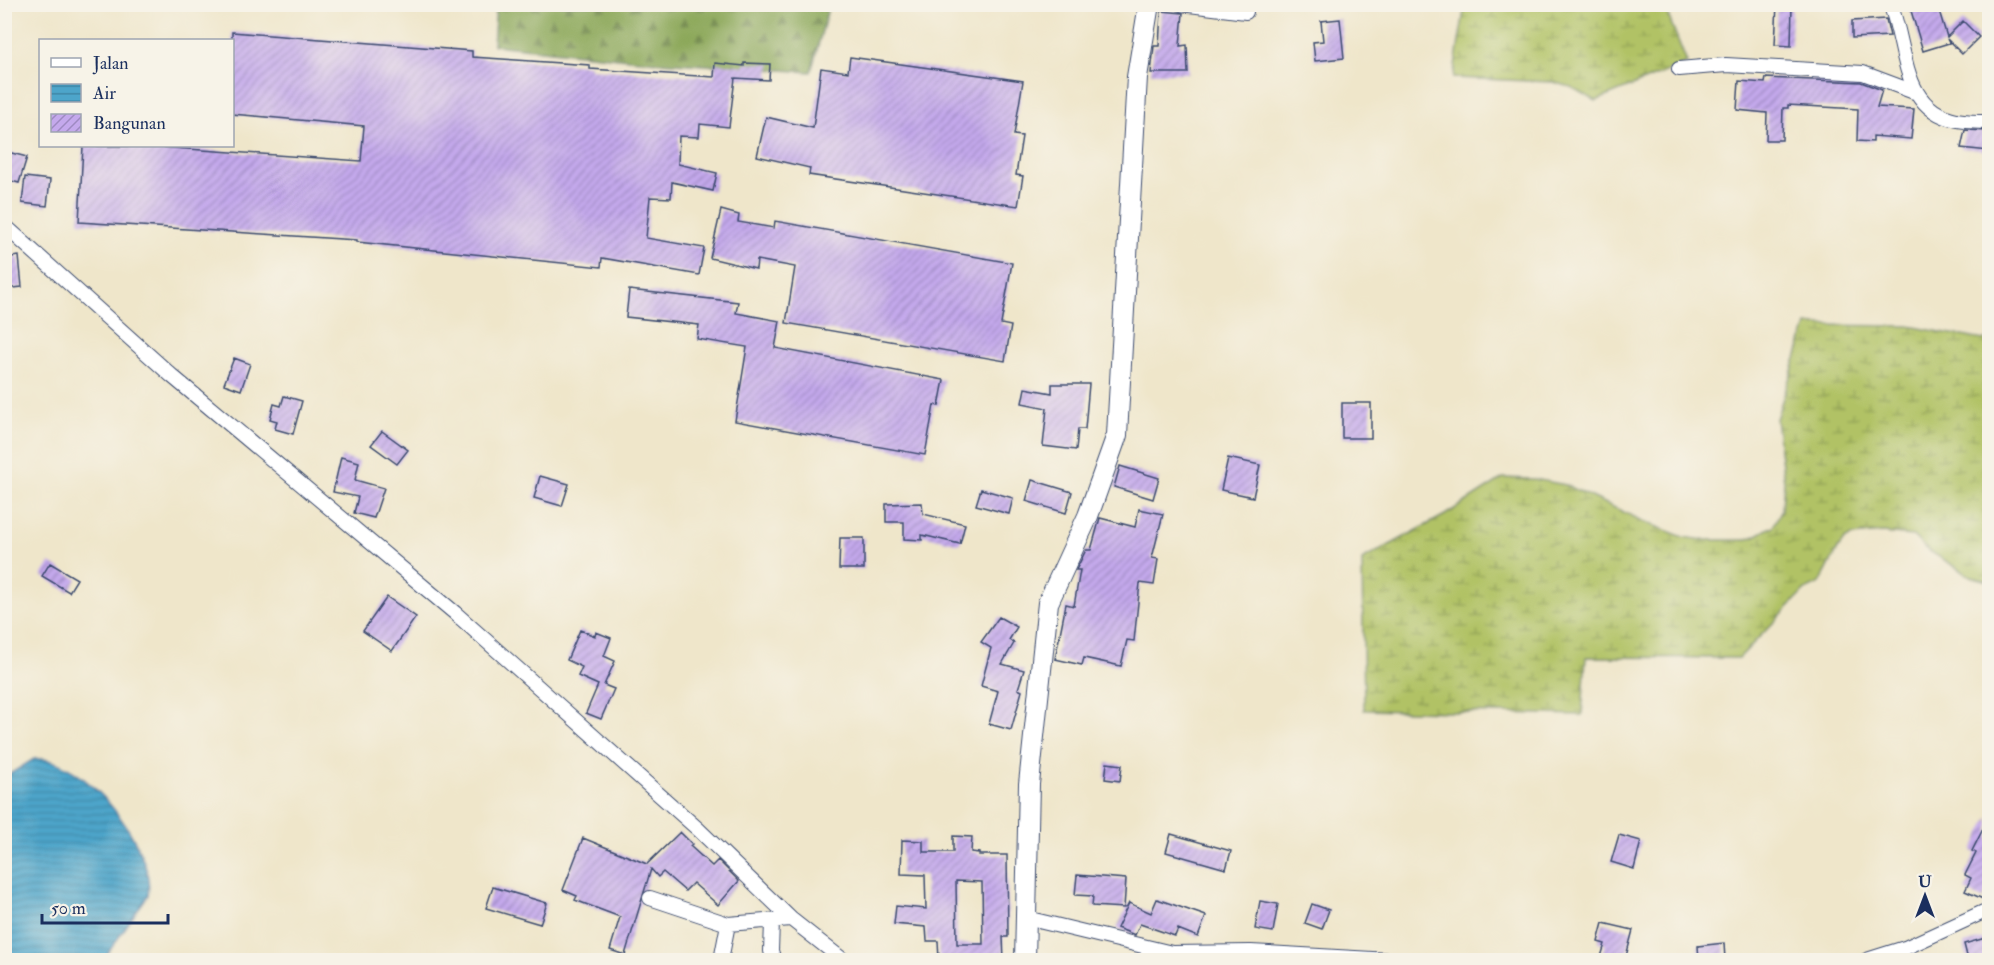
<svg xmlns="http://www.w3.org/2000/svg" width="1994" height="965" viewBox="0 0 1994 965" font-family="'IM FELL Double Pica',serif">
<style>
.forest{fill:url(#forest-firs);stroke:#546c5c;stroke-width:1.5}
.wetland{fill:url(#wetland-marsh);stroke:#667862;stroke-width:1.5}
.water{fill:url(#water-rules);stroke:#346a94;stroke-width:1.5}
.building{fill:url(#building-hatch);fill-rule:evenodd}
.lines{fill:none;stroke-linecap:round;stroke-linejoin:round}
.street-casing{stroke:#3b4a6e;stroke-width:16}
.secondary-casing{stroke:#3b4a6e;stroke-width:22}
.street{stroke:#fff;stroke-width:14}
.secondary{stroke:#fff;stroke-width:20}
</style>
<defs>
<pattern id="forest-firs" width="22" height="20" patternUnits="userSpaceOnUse" patternTransform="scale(1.5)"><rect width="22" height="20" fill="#8ca85a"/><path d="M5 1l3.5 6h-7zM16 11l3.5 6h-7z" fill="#72894e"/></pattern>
<pattern id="wetland-marsh" width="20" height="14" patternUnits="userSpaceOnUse" patternTransform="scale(1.5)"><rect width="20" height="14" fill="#b1c265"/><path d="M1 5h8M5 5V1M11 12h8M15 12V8" fill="none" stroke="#8f9e56"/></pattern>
<pattern id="water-rules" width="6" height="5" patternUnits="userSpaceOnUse" patternTransform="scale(1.5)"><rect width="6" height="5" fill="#4da5ca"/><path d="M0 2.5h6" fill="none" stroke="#3f87a7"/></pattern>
<pattern id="building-hatch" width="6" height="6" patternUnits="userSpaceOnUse" patternTransform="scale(1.5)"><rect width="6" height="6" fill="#c4a9ec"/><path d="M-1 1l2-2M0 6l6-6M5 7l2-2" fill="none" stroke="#9e8ac2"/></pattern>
</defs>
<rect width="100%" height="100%" fill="#f7f3e8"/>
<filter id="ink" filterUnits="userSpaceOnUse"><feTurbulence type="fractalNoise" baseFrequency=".0167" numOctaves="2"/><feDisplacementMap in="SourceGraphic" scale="12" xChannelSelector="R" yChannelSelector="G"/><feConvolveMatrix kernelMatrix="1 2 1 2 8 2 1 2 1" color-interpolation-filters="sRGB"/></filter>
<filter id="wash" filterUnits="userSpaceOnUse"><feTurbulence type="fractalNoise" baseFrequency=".008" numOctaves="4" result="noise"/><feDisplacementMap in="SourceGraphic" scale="24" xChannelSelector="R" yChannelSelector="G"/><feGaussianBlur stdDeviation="1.35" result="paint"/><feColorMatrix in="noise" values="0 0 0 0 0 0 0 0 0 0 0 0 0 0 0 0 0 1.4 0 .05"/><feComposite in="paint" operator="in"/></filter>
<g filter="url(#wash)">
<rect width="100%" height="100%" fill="#efe6ca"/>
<path class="forest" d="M496 5H829L811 72 658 62 493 45Z"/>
<path class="wetland" d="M1465 5H1664L1687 63 1596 101 1571 87 1553 82 1453 78Z
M1807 325 1909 326 1989 341V581L1972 577 1926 549 1913 536 1883 533 1852 536 1844 540 1839 547 1820 583 1805 590 1739 658 1586 657 1582 715 1364 710 1362 560 1445 515 1503 478 1534 479 1566 485 1647 523 1683 537 1704 540H1745L1755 536 1773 526 1782 509 1784 481 1776 419Z"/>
<path class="water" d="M34 759C84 755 156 848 148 895L103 960H5V777Z"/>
<g id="blocks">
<path class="building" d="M1777 4H1792L1791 46 1775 45Z
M1909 4H1937L1947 37 1963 21 1979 37 1962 54 1947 39 1949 43 1923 51Z
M1161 11 1183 13 1180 46 1187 45 1188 73H1151L1154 46H1159Z
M1340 19 1344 58 1315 61 1313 42 1323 41 1321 21Z
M1886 19 1890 36 1852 38V21Z
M232 32 472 51V57L590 65V69L714 77 715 63 744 66V63L770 64 769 80 735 78 729 127 700 124 699 137 679 136 678 164 717 173 713 191 672 182 671 198 650 197 646 238 704 248 699 275 602 258 601 267 357 242V240L79 222 83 146H145L361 161 364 126 232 114Z
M850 57 1023 81 1014 135 1022 136 1016 175 1023 176 1018 206 809 175 810 168 757 156 766 117 813 128 821 68 848 72Z
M1766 78 1861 82 1882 90 1877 107 1914 109 1911 139 1873 136V142L1857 141 1858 109 1788 105V108H1783L1782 140H1766L1767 113 1737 110 1739 81 1765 83Z
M1965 130 1989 131V151L1961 148Z
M4 151 27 157 19 183 4 179Z
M25 177 50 180 47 206 22 203Z
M721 210 739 215 738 222 774 228 775 221 1012 263 1001 324 1011 326 1005 361 786 323 795 267 757 260 756 269 710 258Z
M19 256 22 287 4 289V258Z
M629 290 738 302 736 313 780 321 775 348 944 380 939 406 934 405 925 455 735 421 747 347 697 339 699 325 626 317Z
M234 358 250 364 241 390 224 384Z
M1052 384H1089L1085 429H1078L1076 450 1043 446 1047 408 1022 403 1025 388 1052 393Z
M284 396 302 401 293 434 275 429 277 421 270 419 274 404 281 406Z
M1342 403H1371V438H1342Z
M382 431 408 450 397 464 371 445Z
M341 457 359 462 355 480 384 488 374 518 354 513 358 497 333 492Z
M1228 458 1260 465 1253 497 1221 490Z
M1120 466 1159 478 1153 499 1114 487Z
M540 476 569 484 562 506 534 498Z
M1032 480 1072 492 1066 513 1026 501Z
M981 489 1013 498 1009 514 976 505Z
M922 503 923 514 965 524 960 544 922 535V540L904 539V522H886V504Z
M1139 509 1163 514 1152 558 1158 559 1154 585 1140 583 1134 641 1127 640 1121 666 1084 658 1082 665 1055 659 1066 604 1074 606 1080 570H1076L1086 550H1091L1100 518 1135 527Z
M840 538H864V569H839Z
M50 563 77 579 69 592 42 576Z
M387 597 416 617 392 651 363 631Z
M999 617 1017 627 1009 640 1014 643 1002 664 1024 670 1018 689 1022 691 1011 730 989 724 998 691 981 686 991 648 981 642Z
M580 630 595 636 596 632 611 638 604 656 615 661 604 685 614 689 601 719 586 713 598 685 578 676 582 667 567 660Z
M1107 763 1122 765 1120 781 1105 779Z
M1989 817V885L1983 899 1965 891 1971 878 1965 875 1976 853 1972 851Z
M680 832 692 844 690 846 712 866 718 860 739 881 718 905 693 883 685 891 663 872 658 877 651 869 625 955 610 950 620 917 575 900 577 896 563 890 583 838 647 864Z
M1171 834 1231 851 1226 869 1166 852Z
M1619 835 1641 841 1634 869 1611 862Z
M953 836 972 837 971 852 979 853V855H1007L1008 937H1003L1004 960H939L938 941H927L926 927 894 924 896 906 926 909 925 875 901 874 902 840 923 841V852H953ZM956 881 982 882 983 944H957Z
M1077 875 1126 879 1124 908 1092 906 1093 896 1075 895Z
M493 887 547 903 540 924 486 908Z
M1157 899 1206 916 1198 937 1178 929 1175 936 1140 924 1135 935 1117 928 1129 903 1151 913Z
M1260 901 1278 904 1273 932 1255 929Z
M1312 904 1329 910 1322 929 1305 923Z
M1603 923 1633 930 1625 960H1600L1605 944 1598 942Z
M1989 937V960H1968L1964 944Z
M1724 943 1725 960H1699L1698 946Z"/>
</g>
</g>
<g filter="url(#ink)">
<use href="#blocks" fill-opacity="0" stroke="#3b4a6e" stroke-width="1.5"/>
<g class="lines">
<defs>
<path id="street" d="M1181 4 1246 12
M1890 4C1908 47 1900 109 1957 120 1968 122 1979 122 1990 122
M1679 69 1726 65 1863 73 1914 92
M4 225 172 376 455 613 699 830 791 919 843 960
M650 898 728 924
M1026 918 1172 953 1251 952 1390 960
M772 922 771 951 774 960
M721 960 728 924 791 919
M1867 960 1905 948 1990 909"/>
<path id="secondary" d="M1025 960 1029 784 1048 603 1088 516 1117 435 1137 77 1149 4"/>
</defs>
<use href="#street" class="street-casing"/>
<use href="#secondary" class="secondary-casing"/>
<use href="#street" class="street"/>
<use href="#secondary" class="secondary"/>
</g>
</g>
<rect width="1994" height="965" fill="none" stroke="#f7f3e8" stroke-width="24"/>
<rect x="39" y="39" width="195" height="108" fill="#f7f3e8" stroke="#9fa5b1" stroke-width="1.5"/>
<rect x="51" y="58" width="30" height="9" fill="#ffffff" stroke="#9fa5b1" stroke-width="1.5"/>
<text x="93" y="69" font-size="18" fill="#1b2f5e">Jalan</text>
<rect x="51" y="84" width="30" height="18" fill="url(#water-rules)" stroke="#9fa5b1" stroke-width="1.5"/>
<text x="93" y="99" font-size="18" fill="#1b2f5e">Air</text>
<rect x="51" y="114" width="30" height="18" fill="url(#building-hatch)" stroke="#9fa5b1" stroke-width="1.5"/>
<text x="93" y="129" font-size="18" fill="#1b2f5e">Bangunan</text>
<g transform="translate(1925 896)" stroke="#f7f3e8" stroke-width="4.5" paint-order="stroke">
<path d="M0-4.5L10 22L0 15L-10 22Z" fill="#1b2f5e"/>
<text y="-9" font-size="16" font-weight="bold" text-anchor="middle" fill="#1b2f5e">U</text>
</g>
<path d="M42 914v9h126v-9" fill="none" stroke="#1b2f5e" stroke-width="3"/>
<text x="51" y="914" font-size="18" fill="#1b2f5e" stroke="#f7f3e8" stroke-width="4.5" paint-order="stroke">50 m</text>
</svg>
